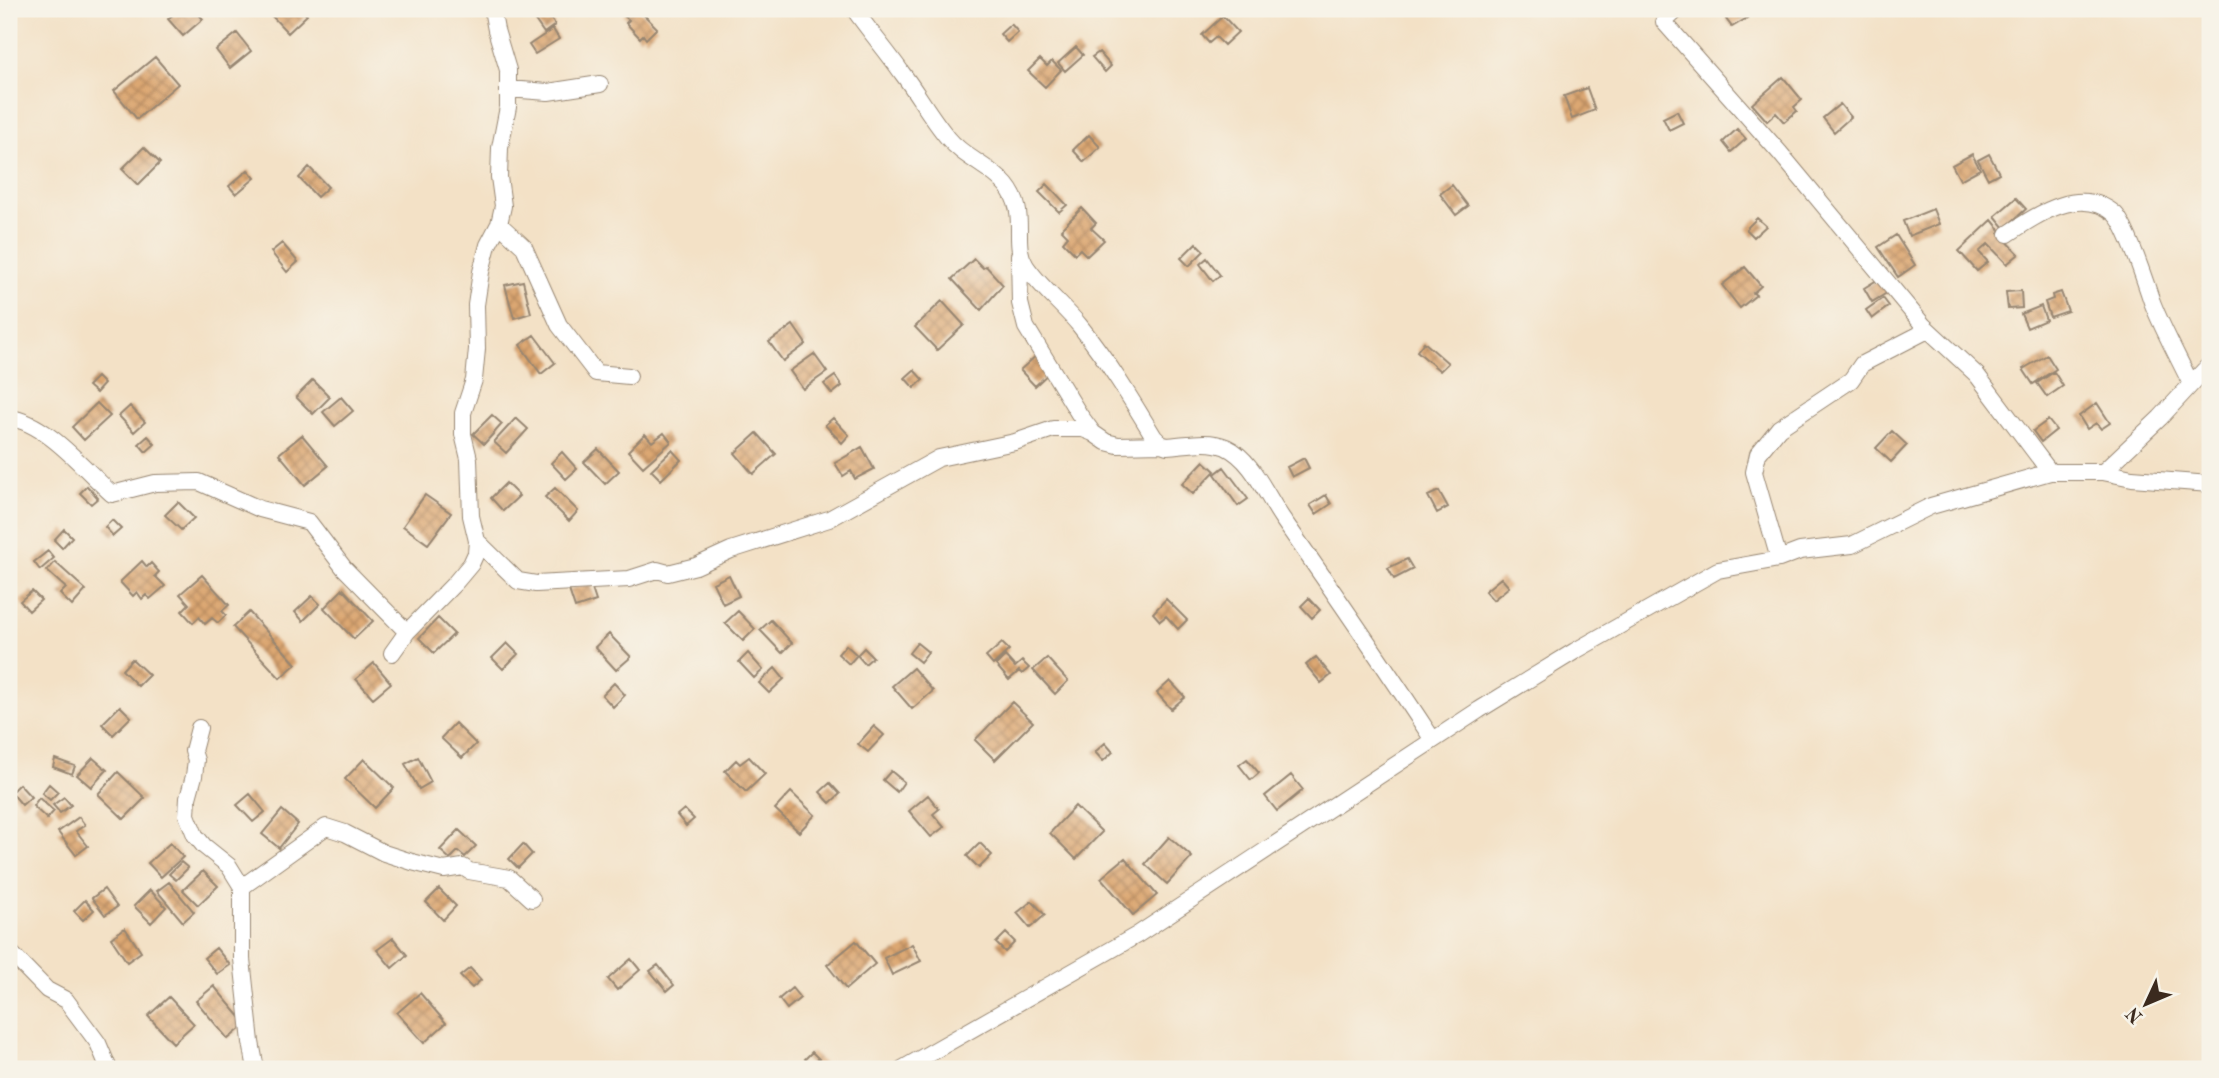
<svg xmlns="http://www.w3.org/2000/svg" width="2219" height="1078" viewBox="0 0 2219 1078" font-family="'Old Standard TT',serif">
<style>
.building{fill:url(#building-cross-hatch)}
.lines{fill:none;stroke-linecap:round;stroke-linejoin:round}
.street-casing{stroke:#978672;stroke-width:18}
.street{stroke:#fff;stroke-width:16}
</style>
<defs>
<pattern id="building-cross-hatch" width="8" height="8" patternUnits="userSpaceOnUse" patternTransform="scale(1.75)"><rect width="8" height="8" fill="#dca772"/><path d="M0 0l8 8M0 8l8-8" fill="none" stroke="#b4885d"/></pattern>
</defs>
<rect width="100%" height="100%" fill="#f7f3e8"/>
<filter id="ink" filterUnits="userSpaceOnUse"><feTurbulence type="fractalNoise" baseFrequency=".0143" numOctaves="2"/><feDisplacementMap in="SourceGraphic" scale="14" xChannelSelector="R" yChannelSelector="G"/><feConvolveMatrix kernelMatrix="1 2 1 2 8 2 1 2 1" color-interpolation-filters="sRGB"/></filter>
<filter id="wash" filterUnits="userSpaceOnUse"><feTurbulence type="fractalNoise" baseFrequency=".00686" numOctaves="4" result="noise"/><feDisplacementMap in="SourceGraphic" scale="28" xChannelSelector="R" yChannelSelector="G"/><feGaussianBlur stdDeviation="1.57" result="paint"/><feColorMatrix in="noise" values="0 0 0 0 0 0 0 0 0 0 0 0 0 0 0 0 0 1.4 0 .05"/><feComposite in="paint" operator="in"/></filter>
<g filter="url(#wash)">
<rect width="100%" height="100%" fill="#f3e1c6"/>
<g id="blocks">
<path class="building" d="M179 9H194L203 19 183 36 168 19Z
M275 9H300L307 15 288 33 270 14Z
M535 9H544L555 25 544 33 530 13Z
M629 9H638L657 28 646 39 643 35 640 38 626 23 629 20 623 15Z
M1741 10 1747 18 1732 27 1726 19Z
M1223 16 1238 32 1224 45 1216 37 1209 43 1202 35Z
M1011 24 1018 32 1007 42 1000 34Z
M553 29 559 39 535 54 529 45Z
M237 33 251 51 230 68 216 50Z
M1076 47 1083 55 1065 71 1058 63Z
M1099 52 1111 66 1105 72 1092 57Z
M155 57 178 84 137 119 114 91Z
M1040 59 1047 66 1052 61 1061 70 1045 87 1028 71Z
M1783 77 1802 100 1794 107 1797 111 1784 122 1776 113 1767 121 1752 104Z
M1587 88 1595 110 1572 119 1564 96Z
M1840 104 1851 117 1834 132 1823 118Z
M1677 111 1683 123 1669 130 1663 118Z
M1737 129 1746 139 1731 152 1723 142Z
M1089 135 1100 147 1084 162 1073 150Z
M144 147 160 163 138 185 122 169Z
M1972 154 1980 169 1960 180 1952 165Z
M1989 154 1999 173 1988 179 1978 160Z
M309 167 328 187 317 197 299 178Z
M248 170 255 178 236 194 229 186Z
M1047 184 1067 205 1059 212 1039 192Z
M1452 185 1468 206 1456 215 1440 194Z
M2016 198 2026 209 2005 228 1995 216Z
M1082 208 1096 223 1091 228 1104 240 1087 256 1080 249 1075 254 1063 242 1068 236 1061 229Z
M1933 209 1939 224 1909 236 1903 221Z
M1757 218 1766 226 1754 237 1746 229Z
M1992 220 2001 231 1999 233 2019 254 2007 264 1988 244 1979 252 1988 262 1977 271 1959 251Z
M1896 235 1915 265 1898 277 1878 247Z
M282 243 298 262 287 272 271 252Z
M1196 243 1204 251 1189 266 1181 258Z
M1207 258 1220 275 1213 281 1200 264Z
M974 259 983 268 986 266 1003 285 981 310 952 279Z
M1745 267 1761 286 1753 293 1756 295 1740 308 1722 285Z
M1882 277 1890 291 1872 302 1864 288Z
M523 281 531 313 514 318 505 285Z
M2021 291 2022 308 2008 309 2006 292Z
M2061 292 2068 311 2050 317 2045 302 2053 299 2052 295Z
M1883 298 1889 306 1872 319 1866 310Z
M942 301 964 325 937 350 915 327Z
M2041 306 2046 320 2027 328 2021 314Z
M793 325 806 344 783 361 769 342Z
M534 335 555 363 541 374 520 345Z
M1424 342 1448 363 1440 371 1417 351Z
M814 354 827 372 803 389 790 371Z
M1037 355 1051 371 1035 386 1020 370Z
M2047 355 2056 369 2033 384 2023 369Z
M914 370 923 380 914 388 905 378Z
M2054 372 2063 386 2047 397 2037 383Z
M835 376 842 386 832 394 824 384Z
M97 377 104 384 96 393 88 386Z
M313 380 330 397 313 414 296 397Z
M341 397 353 411 335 426 323 412Z
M97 403 110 416 84 440 72 427Z
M2097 403 2110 423 2101 429 2096 423 2087 429 2079 416Z
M130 406 145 422 134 432 119 416Z
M492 415 502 424 484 444 473 434Z
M516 418 528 429 506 453 494 442Z
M833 418 849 435 842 443 825 425Z
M2048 420 2056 430 2041 442 2033 431Z
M1892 431 1907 445 1891 462 1876 448Z
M664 433 671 442 643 467 628 451 645 434 652 442Z
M757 433 776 454 753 474 735 453Z
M302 435 328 466 305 485 279 454Z
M148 436 155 444 146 452 139 444Z
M862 447 874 469 855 479 851 471 843 476 835 463Z
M598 449 619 471 605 484 584 462Z
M672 450 681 460 661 480 651 470Z
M562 452 577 469 566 479 551 463Z
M1304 458 1309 468 1292 477 1287 467Z
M1204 461 1215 471 1193 494 1182 484Z
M1224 467 1248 499 1238 506 1215 474Z
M506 483 519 496 503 511 491 498Z
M87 486 98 498 91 504 80 493Z
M555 488 578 511 569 521 545 497Z
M1439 491 1448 507 1437 513 1428 496Z
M425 495 451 513 428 544 403 526Z
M1326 495 1331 504 1316 514 1310 505Z
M178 502 194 518 181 530 165 515Z
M112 520 121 529 113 536 105 527Z
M64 529 72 537 62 548 54 540Z
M48 551 54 558 40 570 34 562Z
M1407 559 1413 569 1394 579 1388 568Z
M142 561 147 567 151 563 159 572 155 576 165 586 150 599 146 595 142 599 137 592 133 596 120 582Z
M55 562 86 590 72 606 60 594 66 588 47 571Z
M202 575 229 605 222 611 226 615 218 623 212 618 205 624 199 617 193 623 182 611 189 604 180 594Z
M729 575 739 596 723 604 713 583Z
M1501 578 1509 587 1493 600 1485 591Z
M590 583 596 601 575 608 569 590Z
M343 589 373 621 354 639 324 608Z
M32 591 41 600 29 611 20 601Z
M312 596 320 604 303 621 295 612Z
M1309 598 1320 610 1312 618 1301 606Z
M1166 599 1187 620 1178 629 1166 616 1160 621 1153 613Z
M738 611 755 629 743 641 725 623Z
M249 612 296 664 280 678 233 627Z
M438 618 454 634 434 653 419 638Z
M771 620 792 643 782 653 760 630Z
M609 634 631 657 616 670 595 647Z
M507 643 518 654 503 669 492 658Z
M917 643 928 652 920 662 909 653Z
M1002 643 1009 650 993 665 986 657Z
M846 645 857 655 849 664 838 654Z
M864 648 873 657 865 664 857 655Z
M748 653 763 670 754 678 739 662Z
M1005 656 1015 667 1022 661 1029 668 1022 674 1019 671 1009 680 996 665Z
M1316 657 1331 675 1321 683 1306 665Z
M1047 658 1068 681 1055 694 1033 670Z
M132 659 149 675 138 686 122 670Z
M374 663 391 683 373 698 356 679Z
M775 668 784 679 769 693 759 683Z
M913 668 933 691 912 709 892 686Z
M1170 681 1185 697 1171 709 1157 693Z
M614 683 625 695 613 707 602 695Z
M1012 702 1033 722 995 760 975 740Z
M120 706 131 717 113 735 102 724Z
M455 723 476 744 462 758 441 738Z
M874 726 884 735 868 752 858 744Z
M1105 743 1113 752 1103 761 1095 752Z
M418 757 431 782 419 789 405 764Z
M749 757 765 774 746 792 725 771 736 760 740 764Z
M93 758 107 770 91 787 77 775Z
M55 759 75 766 72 774 53 767Z
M364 759 394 788 375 808 345 779Z
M1247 759 1259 773 1251 780 1239 765Z
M891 771 904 782 897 792 883 780Z
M118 772 145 798 124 819 98 794Z
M1291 775 1303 790 1277 811 1265 796Z
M830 783 840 794 830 803 820 792Z
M19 784 31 797 22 805 11 792Z
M49 784 58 792 50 800 42 793Z
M791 792 815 815 799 832 775 809Z
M250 794 265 812 253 822 237 805Z
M928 795 939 809 933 814 944 827 931 837 909 811Z
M64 797 71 805 60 813 53 805Z
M39 798 54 811 47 819 33 806Z
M1075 806 1102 832 1076 859 1050 833Z
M684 809 694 819 686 826 677 815Z
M282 810 298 824 279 848 262 834Z
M79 817 85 825 76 831 88 846 76 855 58 832Z
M459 830 476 846 465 857 458 851 450 859 440 850Z
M1169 837 1192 857 1167 884 1145 864Z
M170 843 183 857 161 877 148 863Z
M980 843 992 855 979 868 967 856Z
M523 844 532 854 518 868 509 859Z
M1125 858 1157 895 1133 915 1101 878Z
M181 862 188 868 176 880 169 874Z
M203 871 218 886 198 905 183 890Z
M169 882 194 912 183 922 157 891Z
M104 889 117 907 105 915 92 898Z
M439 889 456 906 443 920 426 902Z
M150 890 166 907 151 923 134 906Z
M85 900 94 910 83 920 74 911Z
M1032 901 1045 915 1030 928 1017 913Z
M125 928 141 952 127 962 111 938Z
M1006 933 1015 942 1005 952 996 943Z
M393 938 407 955 392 968 377 950Z
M856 941 875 964 846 989 827 965Z
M912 944 921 961 892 975 884 958Z
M216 948 230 965 217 974 204 958Z
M631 959 640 970 617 990 608 979Z
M658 965 674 985 667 991 650 971Z
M470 968 481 980 472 988 460 976Z
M214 986 246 1024 228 1039 196 1001Z
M792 988 800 998 787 1009 779 999Z
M420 993 446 1023 424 1043 397 1013Z
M169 997 194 1024 173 1043 148 1016Z
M812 1052 827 1067 824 1069H815L805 1059Z"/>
</g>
</g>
<g filter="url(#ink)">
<use href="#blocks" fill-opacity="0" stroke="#978672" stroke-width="2"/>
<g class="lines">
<defs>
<path id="street" d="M854 9C869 31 887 51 902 73 918 94 931 118 948 138 964 158 990 166 1006 185 1030 214 1010 241 1026 266 1041 288 1063 305 1080 326 1108 361 1131 399 1154 437L1161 444 1167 446C1186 445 1207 439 1226 447 1252 459 1266 495 1282 518 1333 591 1384 665 1433 740
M1678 9 1664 22 1780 153 1923 325 1977 375 2050 472
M508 89 548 92 600 84
M499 224 524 247 559 325 596 373 629 376
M2008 234C2038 214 2081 185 2115 214 2127 225 2146 284 2152 302 2163 330 2178 357 2191 384
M1019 255 1020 303 1026 327 1079 414 1093 433 1106 442 1118 445 1161 444
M9 418C45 421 86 471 112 494L155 483 199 482 260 509 309 522 344 568 407 632
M2103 472 2160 418 2210 364
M477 541 518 581 536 584 629 579 657 570 668 573 696 566 731 550 829 519 939 458 1015 442 1053 429H1083L1093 433
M1779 559 1754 472 1758 454 1779 428 1851 380 1862 364 1928 330
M392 653 407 632 455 583 471 564 476 553 477 541 471 516 469 459 463 434V413L474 380 477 349 476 305 481 272 488 245 499 224 503 206 499 177 500 148 508 107V70L496 30 492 9
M199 728 193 751 196 760 194 776 188 798 187 815 195 835 204 846 229 866 242 887V959L251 1042 256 1069
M242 887 326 827 345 833 384 853 412 862 444 870 463 867 469 871 509 878 532 899
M9 951 47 990 66 1000 98 1043 109 1069
M902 1069 1137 935 1479 710 1575 651 1718 570 1779 559 1800 551 1852 545 1931 506 2050 472H2103L2132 478 2210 484"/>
</defs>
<use href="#street" class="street-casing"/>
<use href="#street" class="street"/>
</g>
</g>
<rect width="2219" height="1078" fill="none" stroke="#f7f3e8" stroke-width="35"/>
<g transform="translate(2146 1004) rotate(226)" stroke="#f7f3e8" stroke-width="5" paint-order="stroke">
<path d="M0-5L12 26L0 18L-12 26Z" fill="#3b2a1e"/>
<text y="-10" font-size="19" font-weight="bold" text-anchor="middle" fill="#3b2a1e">N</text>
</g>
</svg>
